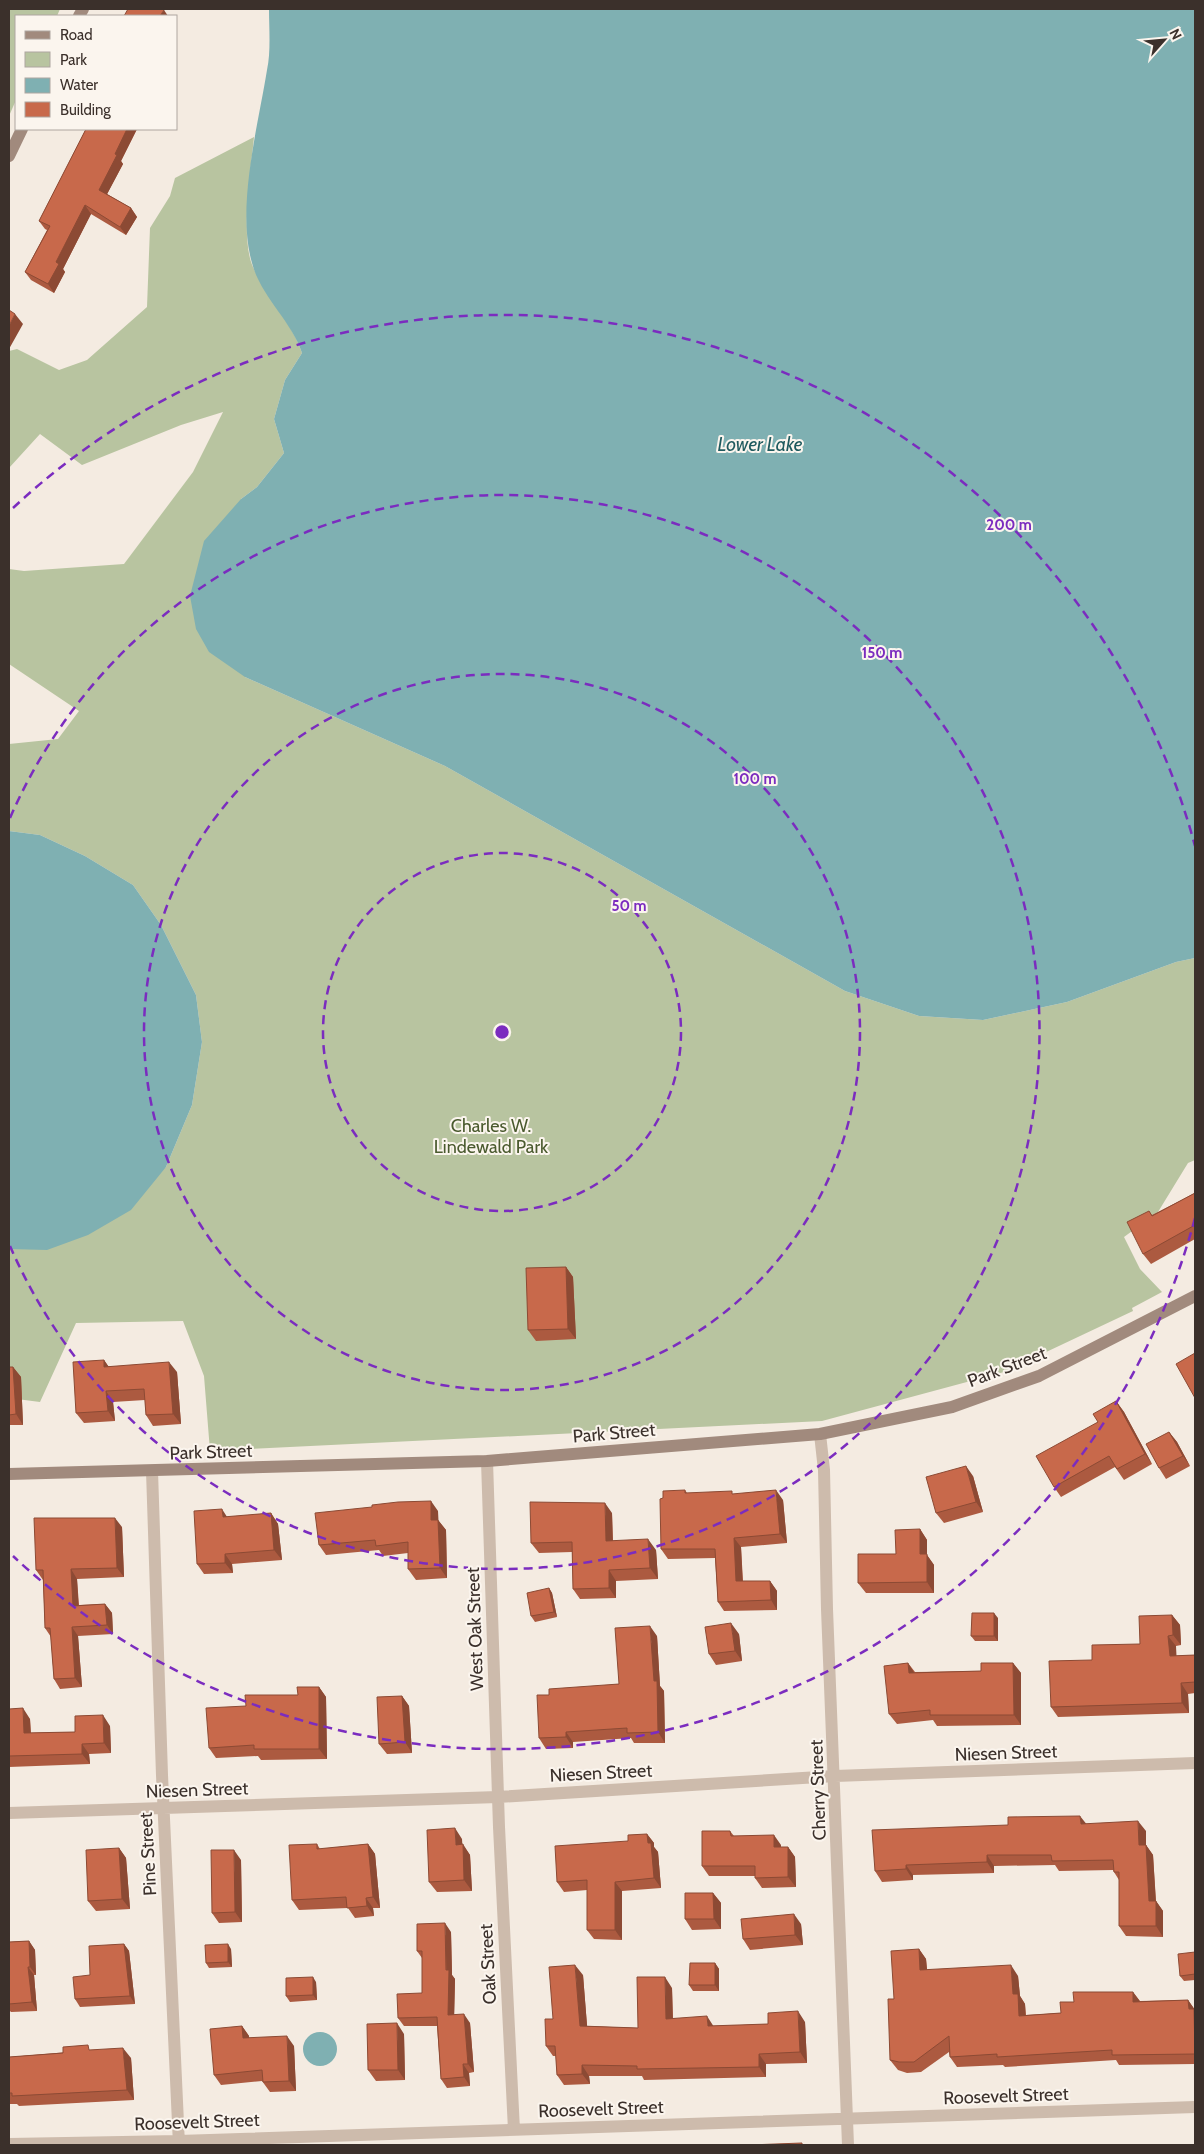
<svg xmlns="http://www.w3.org/2000/svg" width="1204" height="2154" viewBox="0 0 1204 2154" font-family="Cabin,sans-serif">
<style>
.green{fill:#b8c4a0}
.water{fill:#7fb0b2}
.lines{fill:none;stroke-linecap:round;stroke-linejoin:round}
.street{stroke:#cdbbac;stroke-width:12}
.secondary{stroke:#a18a7d;stroke-width:12}
.wall{fill:#ac5a40}
.shaded-wall{fill:#8c4a34}
.building{fill:#c8694b;stroke:#8c4a34}
.ring{fill:none;stroke:#7b2cbf;stroke-width:2.5;stroke-dasharray:9 6}
.labels{text-anchor:middle;dominant-baseline:central;stroke-width:4;stroke-linejoin:round;paint-order:stroke}
.park-label{font-size:18px;fill:#4a5a2e;stroke:#fbf5ee}
.street-label{font-size:18px;fill:#3b302b;stroke:#fbf5ee}
.water-label{font-size:19px;font-style:italic;fill:#1f5a5e;stroke:#fbf5ee}
.centre{fill:#7b2cbf;stroke:#fbf5ee;stroke-width:2.5}
.ring-label{font-size:15px;text-anchor:middle;font-weight:bold;fill:#7b2cbf;stroke:#fbf5ee;stroke-width:4;stroke-linejoin:round;paint-order:stroke}
</style>
<rect width="100%" height="100%" fill="#f4ebe1"/>
<path class="green" d="M9 9H60L57 16H16V100L9 116Z
M254 137C251 169 240 239 253 267 267 297 292 323 302 353L285 380 274 419 284 453 257 487 241 499 245 677 445 766 845 991 919 1016 983 1020 1067 1002 1176 962 1195 958V1160L1188 1163 1158 1212 1124 1237 1140 1269 1162 1292 1132 1308 1133 1311 1004 1372 822 1421 210 1451 204 1376 183 1321 76 1323 40 1402 9 1398V1249H47L166 1167 192 1105 202 1042 196 995 161 925 133 885 85 856 40 835 9 831V744L58 739 79 711 9 664V569L24 571 124 564 193 472 223 412 181 425 82 465 40 434 9 468V351L17 349 59 370 87 360 147 307 150 228 170 196 175 178Z"/>
<path class="water" d="M269 9H1195V958L1176 962 1067 1002 983 1020 919 1016 845 991 445 766 245 677 209 652 196 629 190 596 204 541 241 499 257 487 284 453 274 419 285 380 302 353C291 320 261 297 252 263 236 208 258 126 267 70 271 51 269 29 269 9Z
M9 831 40 835 85 856 133 885 161 925 196 995 202 1042 192 1105 166 1167 131 1210 88 1235 47 1250 9 1249Z
M303 2049a17 17 0 1 1 34 0a17 17 0 1 1-34 0Z"/>
<g class="lines">
<path class="street" d="M820 1434 824 1470 827 1609 848 2145
M487 1461 499 1827 514 2130
M152 1471 162 1775 179 2145
M9 1813 498 1797 835 1776 1195 1763
M9 2144 179 2141 1195 2107"/>
<path class="secondary" d="M79 16 83 9
M9 156 22 129
M9 1474 487 1461 820 1434 952 1407 1039 1376 1195 1296"/>
</g>
<path class="wall" d="M86 129H137L121 161 123 164 107 194 131 208 137 217 126 235 91 214 63 269 65 272 54 293 31 280 25 272 47 230 45 229 39 221Z
M1195 1193V1239L1151 1264 1143 1254 1149 1211 1152 1215Z
M566 1267 573 1277 576 1339 536 1341 528 1330Z
M104 1360 108 1366 177 1372 181 1424 153 1426 146 1415 145 1400 113 1402 115 1421 84 1423 76 1413Z
M9 1367H13L21 1377 23 1425H9Z
M1116 1401 1124 1412 1152 1464 1124 1480 1115 1467 1061 1497 1054 1487 1098 1422Z
M1169 1432 1177 1442 1190 1466 1166 1479 1159 1468Z
M973 1476 983 1512 944 1523 936 1513Z
M685 1490 687 1493 734 1494 783 1500 787 1543 741 1547 743 1581H770L777 1591V1610L724 1611 718 1602 715 1558 668 1559 661 1549 663 1498Z
M438 1511V1520L446 1530 447 1578 416 1580 408 1569V1553L383 1556 379 1550 326 1555 319 1545Z
M271 1513 278 1524 282 1560 232 1564 233 1573 204 1574 197 1564 228 1517Z
M612 1513 613 1541 656 1550 658 1579 616 1581V1598L580 1599 573 1589 572 1552 539 1553 531 1543Z
M122 1527 124 1577 77 1579 79 1605 105 1604 112 1613 113 1634 78 1636 82 1687 60 1689 54 1679 51 1637 45 1628 43 1580 36 1570Z
M920 1529 927 1540V1555L934 1565V1593H866L858 1583 896 1554Z
M549 1588 552 1593 557 1617 535 1622 531 1616Z
M1172 1615 1180 1625 1181 1645 1176 1646V1656L1195 1655V1693L1188 1694 1189 1713 1058 1717 1051 1707 1092 1660 1140 1644Z
M998 1618V1641H975L971 1636Z
M739 1634 742 1661 716 1665 709 1654Z
M657 1636 660 1686 664 1691 665 1743H634L631 1738 573 1742V1748L546 1749 539 1738 549 1695 619 1684Z
M908 1663 915 1672 981 1671 1013 1663 1021 1673V1725L937 1726 933 1720 897 1724 889 1714Z
M319 1687 326 1697 327 1759 261 1760 258 1756 216 1758 209 1748 246 1706 298 1695Z
M402 1696 409 1706 412 1753 387 1754 379 1744Z
M9 1709 30 1719 31 1733 75 1732 110 1726 111 1753 89 1754 90 1764 9 1767Z
M1086 1824 1146 1831V1845L1153 1855 1156 1901 1163 1911V1937L1126 1936 1119 1926V1880L1114 1872 1113 1870 1059 1871 1055 1865 994 1866V1873L913 1875V1880L882 1882 875 1871Z
M730 1831 734 1836 781 1845V1847H788L795 1857 796 1887 762 1888 755 1878V1876H709L702 1866Z
M647 1834 654 1843V1847L658 1852 661 1888 622 1891V1940L594 1939 587 1930V1890L564 1892 557 1882 628 1841Z
M462 1839V1844L470 1855 472 1891 437 1892 429 1882Z
M317 1844 320 1849 368 1844 375 1854 380 1908H373L374 1916 355 1918 348 1908 299 1910 292 1900Z
M119 1848 126 1858 130 1909 96 1911 88 1901Z
M241 1860 242 1922 219 1923 212 1913Z
M713 1893 721 1903V1929L692 1930 685 1919Z
M801 1924 803 1945 750 1950 743 1939Z
M451 1932 452 1975 455 1979 454 2015 470 2023 474 2072 469 2073 470 2086 447 2088 441 2079 437 2026H404L398 2018 422 1993V1958L417 1951Z
M29 1941 35 1950 36 1975H34L37 2011 11 2012 9 2010V1942Z
M124 1944 129 1951 135 2004 80 2007 75 1999Z
M231 1949 232 1967 209 1968 206 1963Z
M919 1949 926 1959 927 1970 1018 1976 1020 1996 1025 2004 1026 2015 1061 2013 1074 2002 1133 1992 1140 2001 1188 2000 1195 2010V2064L1119 2065 1116 2060 1005 2067 1003 2065 957 2067 950 2057 949 2052 921 2072 907 2073 898 2070 890 2060 894 1999Z
M1195 1952V1980L1184 1981 1180 1976Z
M715 1963 719 1969V1991H693L689 1985Z
M583 1975 587 2026 638 2028 672 1988 673 2018 713 2026 768 2024 805 2022 807 2063 766 2064V2077L644 2080 642 2076H589L590 2084 564 2085 557 2075 556 2056H553L546 2046 553 2019Z
M316 1982 317 2000 290 2002 286 1996Z
M242 2026 249 2036V2038L294 2046 296 2091 270 2092 262 2081 221 2085 214 2075Z
M404 2034 405 2080 376 2081 368 2070Z
M92 2050 131 2058 134 2100 19 2106 17 2104H9V2057Z"/>
<path class="shaded-wall" d="M164 10 168 16H160Z
M127 129H137L121 161 123 164 105 198 99 190 115 154Z
M85 205 91 214 63 269 65 272 54 293 48 284 56 262Z
M131 208 137 217 126 235 120 227Z
M15 314 23 324 9 349V326Z
M566 1267 573 1277 576 1339 568 1329Z
M104 1360 111 1370 104 1367Z
M169 1362 177 1372 181 1424 173 1414Z
M13 1367 21 1377 23 1425 16 1414Z
M106 1391 113 1402 115 1421 108 1411Z
M1116 1401 1124 1412 1152 1464 1145 1454Z
M1169 1432 1177 1442 1190 1466 1183 1456Z
M966 1466 973 1476 983 1512 976 1502Z
M776 1490 783 1500 787 1543 780 1534Z
M431 1501 438 1511 439 1531 431 1520Z
M605 1503 612 1513 613 1552 606 1541Z
M222 1509 229 1520 223 1517Z
M271 1513 278 1524 282 1560 274 1550Z
M115 1518 122 1527 124 1577 117 1568Z
M438 1520 446 1530 447 1578 440 1568Z
M920 1529 927 1540V1555L934 1565V1593L927 1582 920 1554Z
M734 1538 741 1547 743 1591 736 1581Z
M648 1539 656 1550 658 1579 650 1568Z
M225 1554 232 1564 233 1573 225 1563Z
M71 1569 77 1579 79 1615 73 1606Z
M609 1570 616 1581V1598L609 1588Z
M770 1581 777 1591V1610L771 1600Z
M549 1588 552 1593 557 1617 554 1612Z
M105 1604 112 1613 113 1634 107 1625Z
M994 1613 998 1618V1641L994 1636Z
M1172 1615 1180 1625 1181 1645 1173 1635Z
M731 1623 739 1634 742 1661 735 1651Z
M650 1626 657 1636 660 1686 664 1691 665 1743 658 1732Z
M72 1627 78 1636 82 1687 75 1678Z
M1168 1636 1176 1646 1177 1666 1170 1656Z
M908 1663 915 1674 909 1673Z
M1013 1663 1021 1673V1725L1014 1715Z
M1181 1683 1188 1694 1189 1713 1182 1703Z
M319 1687 326 1697 327 1759 319 1749Z
M402 1696 409 1706 412 1753 405 1742Z
M23 1708 30 1719 31 1743 24 1733Z
M103 1715 110 1726 111 1753 104 1743Z
M566 1732 573 1742V1748L566 1737Z
M82 1744 89 1754 90 1764 82 1754Z
M1080 1816 1088 1826 1081 1824Z
M1138 1821 1146 1831V1855L1139 1845Z
M455 1828 462 1839 463 1855 456 1845Z
M647 1834 654 1843V1847L658 1852 661 1888 654 1878 648 1843Z
M774 1835 781 1845V1858L774 1847Z
M368 1844 375 1854 380 1908 373 1897Z
M463 1844 470 1855 472 1891 464 1880Z
M1146 1845 1153 1855 1156 1905V1901L1163 1911V1937L1156 1926 1149 1901Z
M788 1847 795 1857 796 1887 788 1877Z
M119 1848 126 1858 130 1909 122 1899Z
M234 1850 241 1860 242 1922 235 1912Z
M987 1855 994 1866V1873L987 1862Z
M906 1865 913 1875V1880L906 1869Z
M615 1882 622 1891V1940L615 1930Z
M713 1893 721 1903V1929L714 1919Z
M366 1898 373 1908 374 1916 367 1906Z
M794 1914 801 1924 803 1945 795 1935Z
M445 1923 451 1932 452 1975 455 1979 454 2024 448 2015Z
M29 1941 35 1950 36 1975 30 1967Z
M124 1944 129 1951 135 2004 130 1996Z
M228 1944 231 1949 232 1967 228 1962Z
M919 1949 926 1959 928 1980 920 1970Z
M715 1963 719 1969V1991L715 1985Z
M575 1965 583 1975 588 2037 580 2026Z
M1011 1965 1018 1976 1020 1996 1025 2004 1026 2026 1019 2016 1013 1994Z
M28 1967 34 1975 37 2011 32 2002Z
M313 1977 316 1982 317 2000 313 1995Z
M665 1977 672 1988 673 2029 666 2019Z
M1133 1992 1141 2003 1133 2002Z
M1188 2000 1195 2010V2039L1189 2009Z
M798 2011 805 2022 807 2063 800 2052Z
M464 2014 470 2023 474 2072 468 2064Z
M707 2016 714 2027 708 2026Z
M397 2023 404 2034 405 2080 398 2070Z
M242 2026 249 2036 250 2049 243 2038Z
M287 2036 294 2046 296 2091 289 2081Z
M123 2048 131 2058 134 2100 127 2090Z
M759 2054 766 2064V2077L759 2067Z
M463 2064 469 2073 470 2086 464 2077Z
M582 2065 589 2076 590 2084 582 2074Z"/>
<path class="building" d="M128 9H162L164 10 160 16H124Z
M86 129H127L115 154 117 155 99 190 131 208 120 227 85 205 56 262 59 264 48 284 25 272 50 226 39 221Z
M9 310 15 314 9 326Z
M1195 1193V1225L1143 1254 1127 1222 1149 1211 1152 1216Z
M566 1267 568 1329 528 1330 526 1268Z
M1195 1353V1398L1176 1364Z
M104 1360V1367L169 1362 173 1414 146 1415 144 1389 106 1391 108 1411 76 1413 73 1362Z
M9 1367H13L16 1414 9 1415Z
M1116 1401 1145 1454 1117 1469 1109 1456 1054 1487 1036 1456 1098 1422 1093 1414Z
M1169 1432 1183 1456 1159 1468 1146 1444Z
M966 1466 976 1502 936 1513 926 1477Z
M685 1490V1493L732 1491V1494L776 1490 780 1534 734 1538 736 1581H770L771 1600 718 1602 715 1549H661L660 1499 663 1498V1491Z
M431 1501V1520H438L440 1568 408 1569V1542L376 1546 375 1540 319 1545 315 1513 372 1507V1505L398 1502Z
M530 1502 605 1503 606 1541 648 1539 650 1568 609 1570V1588L573 1589 572 1542 531 1543Z
M222 1509 223 1517 271 1513 274 1550 225 1554V1563L197 1564 194 1511Z
M34 1518H115L117 1568 71 1569 73 1606 105 1604 107 1625 72 1627 75 1678 54 1679 50 1628H45L43 1570H36Z
M920 1529V1554H927V1582L858 1583V1554H896L895 1530Z
M549 1588 554 1612 531 1616 527 1593Z
M972 1613H994V1636H971Z
M1172 1615 1173 1635 1168 1636 1170 1656 1195 1655V1682L1181 1683 1182 1703 1051 1707 1049 1661 1092 1660V1645L1140 1644 1139 1616Z
M731 1623 735 1651 709 1654 705 1627Z
M650 1626 654 1681H657L658 1732 627 1733V1728L566 1732V1737L539 1738 537 1695H549V1689L619 1684 615 1628Z
M908 1663 909 1673 981 1671V1663H1013L1014 1715H930V1710L889 1714 884 1666Z
M297 1687H319V1749H254V1745L209 1748 206 1708 246 1706 245 1695H298Z
M402 1696 405 1742 379 1744 377 1697Z
M23 1708 24 1733 75 1732V1716L103 1715 104 1743 82 1744V1754L9 1756V1709Z
M1080 1816 1081 1824 1138 1821 1139 1845H1146L1149 1901H1156V1926H1119V1872H1114L1113 1860 1052 1861 1051 1855H987V1862L906 1865V1869L875 1871 872 1830 1008 1825V1817Z
M455 1828 456 1845 463 1844 464 1880 429 1882 427 1830Z
M702 1831H730L731 1836 774 1835V1847H788V1877L755 1878V1866H702Z
M647 1834 648 1843H651L654 1878 615 1882V1930H587V1880L557 1882 555 1846 628 1841V1835Z
M317 1844V1849L368 1844 373 1897 366 1898 367 1906 347 1908 346 1897 292 1900 289 1845Z
M119 1848 122 1899 88 1901 86 1850Z
M211 1850H234L235 1912 212 1913Z
M685 1893H713L714 1919H685Z
M794 1914 795 1935 743 1939 741 1919Z
M445 1923 446 1970H449L448 2015 464 2014 468 2064H463L464 2077 441 2079 437 2017 398 2018 397 1994 422 1993V1951H417V1924Z
M29 1941 30 1967H28L32 2002 9 2004V1942Z
M124 1944 130 1996 75 1999 73 1977 90 1975 89 1946Z
M228 1944V1962L206 1963 205 1945Z
M919 1949 920 1970 1011 1965 1013 1994H1018L1019 2016 1061 2013 1060 2002H1074L1073 1992H1133V2002L1188 2000 1189 2009H1194L1195 2054 1112 2055V2050L997 2057V2054L950 2057 949 2036 914 2062H899L890 2060 888 1999H894L891 1951Z
M1195 1952V1974L1180 1976 1178 1954Z
M690 1963H715V1985H689Z
M575 1965 580 2026 638 2028 637 1977H665L666 2019 707 2016 708 2026 768 2024V2013L798 2011 800 2052 759 2054V2067L637 2069V2066L582 2065V2074L557 2075 555 2046H546L545 2019H553L549 1967Z
M313 1977V1995L286 1996V1978Z
M397 2023 398 2070H368L367 2024Z
M242 2026 243 2038 287 2036 289 2081 263 2082 262 2070 214 2075 210 2029Z
M88 2045 89 2050 123 2048 127 2090 12 2096V2093H9V2057L63 2053V2047Z
M802 2143V2145H749Z"/>
<g class="ring">
<circle cx="502" cy="1032" r="179"/>
<circle cx="502" cy="1032" r="358"/>
<path d="M10 818A537 537 0 1 1 10 1246"/>
<path d="M1195 1218A717 717 0 0 1 13 1556M13 508A717 717 0 0 1 1195 846"/>
</g>
<g class="labels">
<g class="park-label">
<text x="491" y="1126">Charles W.<tspan x="491" dy="21">Lindewald Park</tspan></text>
</g>
<g class="street-label">
<text transform="translate(1007 1367) rotate(-21)">Park Street</text>
<text transform="translate(614 1433) rotate(-5)">Park Street</text>
<text transform="translate(211 1452) rotate(-2)">Park Street</text>
<text transform="translate(475 1629) rotate(-92)">West Oak Street</text>
<text transform="translate(1006 1753) rotate(-2)">Niesen Street</text>
<text transform="translate(601 1773) rotate(-3)">Niesen Street</text>
<text transform="translate(197 1790) rotate(-2)">Niesen Street</text>
<text transform="translate(818 1790) rotate(-92)">Cherry Street</text>
<text transform="translate(148 1854) rotate(-93)">Pine Street</text>
<text transform="translate(488 1964) rotate(-93)">Oak Street</text>
<text transform="translate(1006 2096) rotate(-2)">Roosevelt Street</text>
<text transform="translate(601 2109) rotate(-2)">Roosevelt Street</text>
<text transform="translate(197 2122) rotate(-2)">Roosevelt Street</text>
</g>
<g class="water-label">
<text x="760" y="444">Lower Lake</text>
</g>
</g>
<circle cx="502" cy="1032" r="8" class="centre"/>
<g class="ring-label">
<text x="1009" y="530">200 m</text>
<text x="882" y="658">150 m</text>
<text x="755" y="784">100 m</text>
<text x="629" y="911">50 m</text>
</g>
<rect width="1204" height="2154" fill="none" stroke="#3b302b" stroke-width="20"/>
<rect x="15" y="15" width="162" height="115" fill="#fbf5ee" stroke="#aea6a0"/>
<rect x="25" y="31" width="25" height="8" fill="#a18a7d" stroke="#aea6a0"/>
<text x="60" y="40" font-size="15" fill="#3b302b">Road</text>
<rect x="25" y="52" width="25" height="15" fill="#b8c4a0" stroke="#aea6a0"/>
<text x="60" y="65" font-size="15" fill="#3b302b">Park</text>
<rect x="25" y="78" width="25" height="15" fill="#7fb0b2" stroke="#aea6a0"/>
<text x="60" y="90" font-size="15" fill="#3b302b">Water</text>
<rect x="25" y="102" width="25" height="15" fill="#c8694b" stroke="#aea6a0"/>
<text x="60" y="115" font-size="15" fill="#3b302b">Building</text>
<g transform="translate(1164 40) rotate(63)" stroke="#fbf5ee" stroke-width="4" paint-order="stroke">
<path d="M0-4L9 19L0 12L-9 19Z" fill="#3b302b"/>
<text y="-8" font-size="14" font-weight="bold" text-anchor="middle" fill="#3b302b">N</text>
</g>
</svg>
